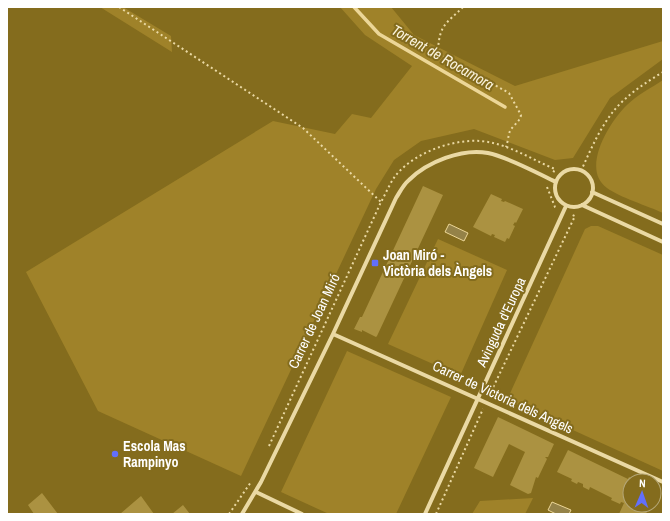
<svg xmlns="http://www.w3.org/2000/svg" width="670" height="521" viewBox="0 0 670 521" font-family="'Archivo Narrow',sans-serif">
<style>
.green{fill:#9f8229}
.water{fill:#948248;stroke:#ecd697}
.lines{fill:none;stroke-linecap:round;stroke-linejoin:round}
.stream{stroke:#ecd697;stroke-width:3.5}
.building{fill:#ab9241}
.path{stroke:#ead9a4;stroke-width:2;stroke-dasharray:2 3;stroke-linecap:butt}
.street{stroke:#ead9a4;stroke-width:4}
.poi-dot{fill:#626ffa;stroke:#846c1d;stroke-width:1.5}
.labels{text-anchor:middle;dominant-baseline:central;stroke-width:4;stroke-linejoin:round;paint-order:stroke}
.poi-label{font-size:14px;font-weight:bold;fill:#fff;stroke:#846c1d;text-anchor:start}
.street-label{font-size:14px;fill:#fff;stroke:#846c1d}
.water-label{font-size:15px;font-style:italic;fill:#f9f2db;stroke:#846c1d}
</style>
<rect width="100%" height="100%" fill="#846c1d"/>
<path class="green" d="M100 7H123L171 36 172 52Z
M340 7H391L414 35 515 86 663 41V59L610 98 573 158 555 160 474 129 421 141 394 160 376 189 241 476 98 411 26 272 273 121 335 134 352 114 371 118 412 66 365 35Z
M663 80V213C648 206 619 197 607 188 580 169 610 121 627 105 637 95 651 88 663 80Z
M591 226H598L663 255V471L507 400 585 229Z
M438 239 507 270 460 376 388 344Z
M347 351 451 397 396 514H329L281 492Z
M533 498 525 514H472L480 501Z"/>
<path class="water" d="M449 224 468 233 464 241 445 232Z
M552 502 571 510 569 514H556L548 510Z"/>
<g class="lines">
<path class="stream" d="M354 7 379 34 505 107"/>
</g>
<path class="building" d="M423 186 443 195 377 336 376 337 362 330V332L354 329 360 317H362Z
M491 194 502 199 501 201 504 202 505 201 523 209 516 223 515 222 513 225 515 226 509 239 507 238 505 242 494 237 495 235 492 234 491 236 473 227Z
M498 417 554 444 548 457H545L547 459 538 478 536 477 531 493 528 494 510 485 525 452 509 444 493 477 474 468Z
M568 450 628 479 629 477 638 481H630V505H650L646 514H619L624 503 621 502 620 504 611 500 612 498 590 487 589 490 583 487V484L578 482 577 484 571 481 572 479 557 472Z
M42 493 58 514H34L28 505Z
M141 496 154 514H120Z
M183 505 190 514H172Z"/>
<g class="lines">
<path class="path" d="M119 7 303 128 381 202
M463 7C446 24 440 24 438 49L443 56 509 93 521 115C520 122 513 125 510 131 508 136 508 142 506 147
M581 171C590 151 599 130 612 113 625 96 645 83 663 72
M547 187 555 207 557 208
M489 396 575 216 570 214
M269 446 381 202C386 193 390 183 396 175 417 150 462 135 493 143 515 148 535 161 555 169L553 173
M229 514 251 482
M436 514 483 409"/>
<path class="street" d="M555 188a19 19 0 1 1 38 0a19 19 0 1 1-38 0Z
M592 192 663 224
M582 205 663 242
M333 334 663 482
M256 492 302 514
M242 514 261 482 333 334 396 198C400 192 403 185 409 180 427 162 462 148 488 153 508 157 537 173 556 182
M425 514 566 206"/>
</g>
<g class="poi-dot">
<rect x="371" y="259" width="8" height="8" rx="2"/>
<circle cx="115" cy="454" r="4"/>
</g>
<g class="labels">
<g class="poi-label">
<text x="383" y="255">Joan Miró -<tspan x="383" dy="16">Victòria dels Àngels</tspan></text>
<text x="123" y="446">Escola Mas<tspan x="123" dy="16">Rampinyo</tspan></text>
</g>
<g class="street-label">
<text transform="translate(314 321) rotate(-65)">Carrer de Joan Miró</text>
<text transform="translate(501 322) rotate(-65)">Avinguda d'Europa</text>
<text transform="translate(503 397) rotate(25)">Carrer de Victoria dels Angels</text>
</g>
<g class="water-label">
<text transform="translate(443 57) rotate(30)">Torrent de Rocamora</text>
</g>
</g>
<rect width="670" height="521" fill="none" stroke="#ffffff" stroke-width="16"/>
<g transform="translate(642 493) rotate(2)"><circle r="19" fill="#846c1d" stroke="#b5a777"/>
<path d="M0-3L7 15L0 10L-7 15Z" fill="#626ffa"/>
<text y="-6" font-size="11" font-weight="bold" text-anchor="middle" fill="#ffffff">N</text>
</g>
</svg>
